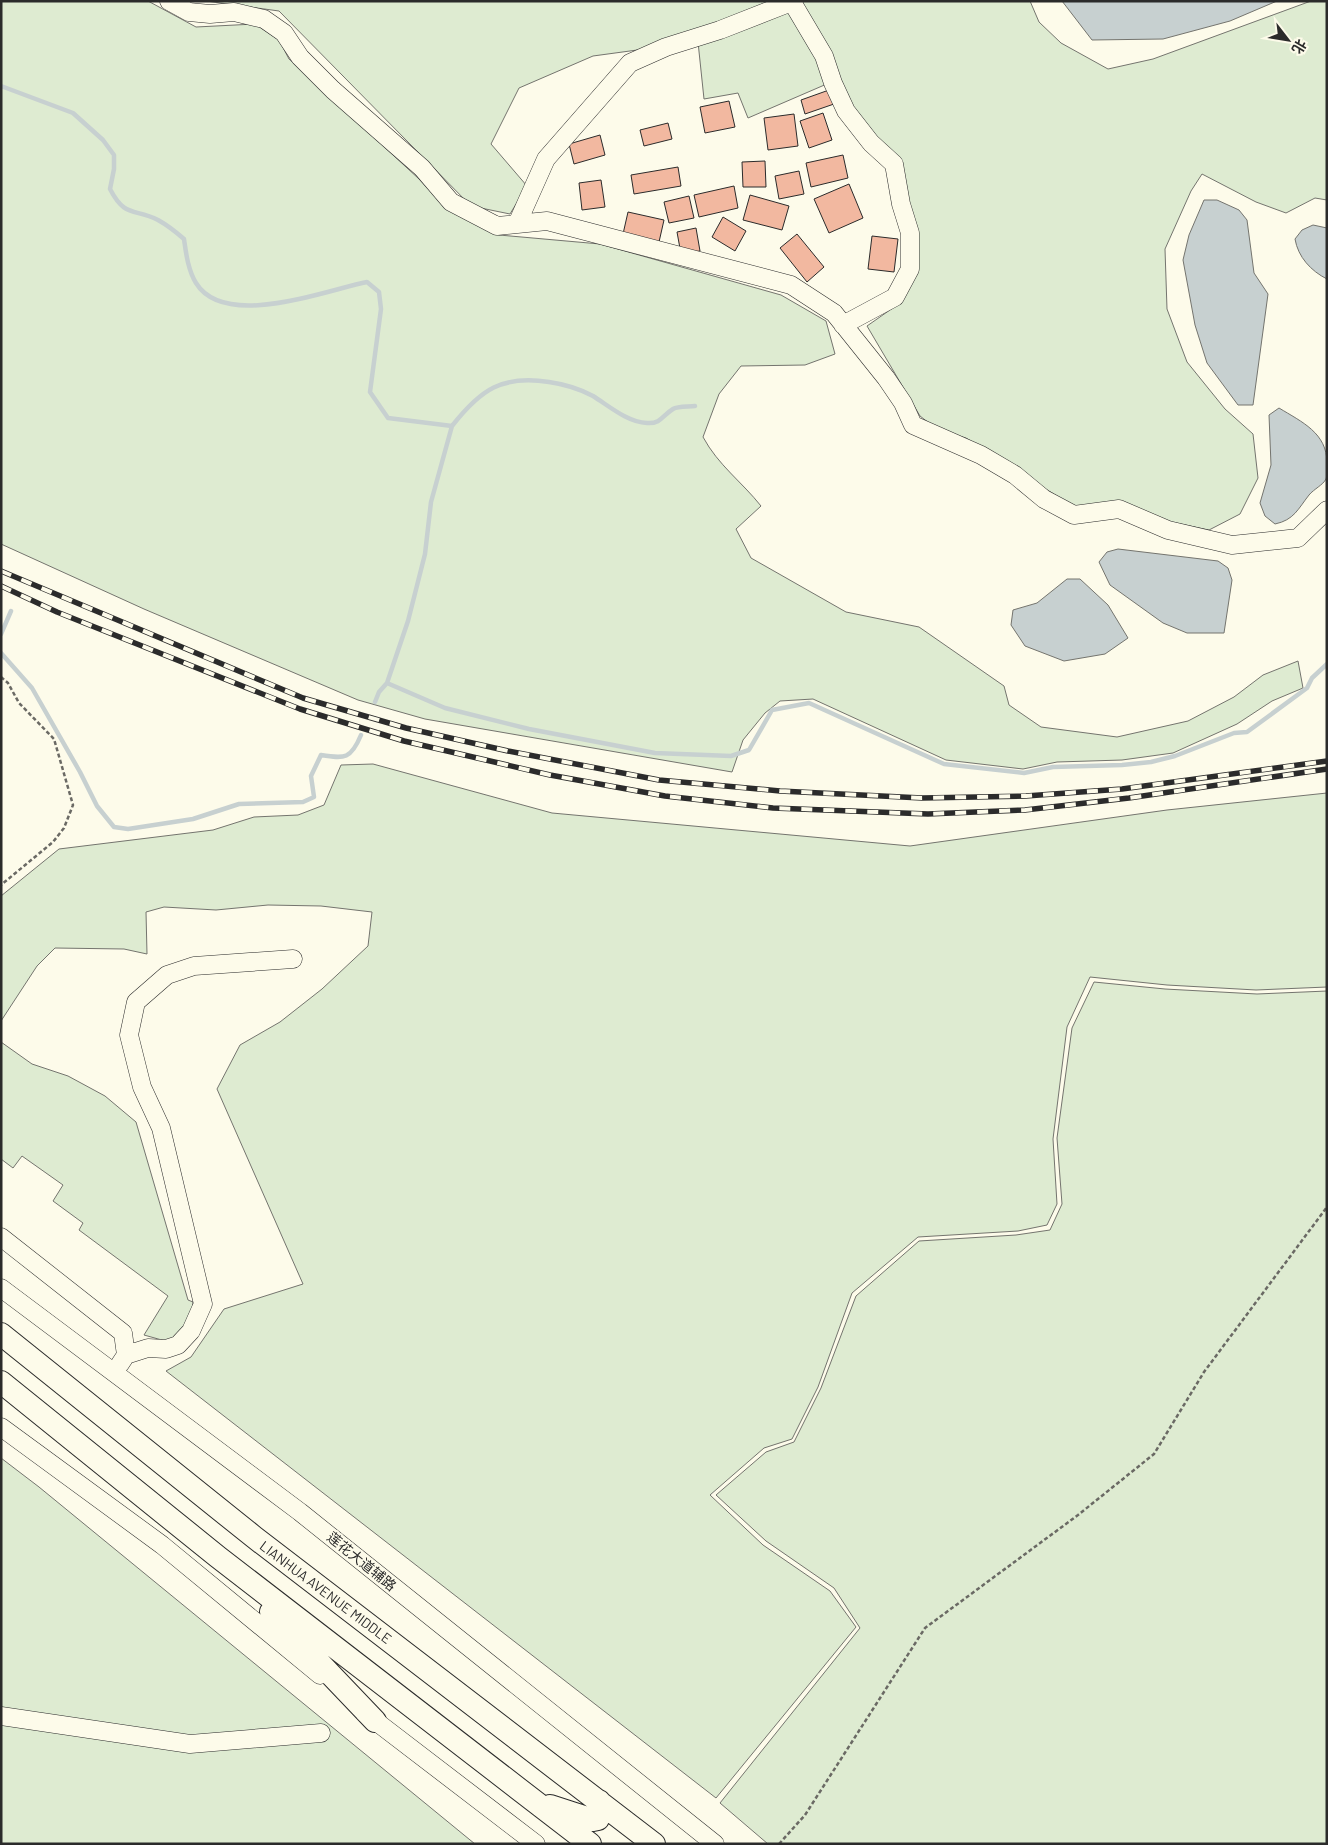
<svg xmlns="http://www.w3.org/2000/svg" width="1328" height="1845" viewBox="0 0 1328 1845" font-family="Barlow,'Noto Sans SC',sans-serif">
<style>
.green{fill:#deebd1;stroke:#74746e}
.water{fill:#c7d0d0;stroke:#74746e}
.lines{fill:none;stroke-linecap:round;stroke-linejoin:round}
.stream{stroke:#c7d0d0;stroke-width:4.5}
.building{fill:#f2b8a0;stroke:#2b2b2b}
.minor-casing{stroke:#2b2b2b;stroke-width:19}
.major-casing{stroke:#2b2b2b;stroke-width:24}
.path{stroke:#6a6964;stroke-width:2.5;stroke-dasharray:4 2.5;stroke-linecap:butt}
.minor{stroke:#fdfbea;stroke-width:18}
.major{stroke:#fdfbea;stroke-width:22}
.rail-casing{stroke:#2b2b2b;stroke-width:5.5}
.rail{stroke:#fdfbea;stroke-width:4;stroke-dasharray:11;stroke-linecap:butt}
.labels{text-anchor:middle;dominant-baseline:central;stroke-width:4;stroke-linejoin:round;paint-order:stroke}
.street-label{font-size:14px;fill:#2b2b2b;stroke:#fdfbea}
</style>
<rect width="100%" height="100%" fill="#fdfbea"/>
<path class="green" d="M1 1H148L196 27 255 24 279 40 289 59 419 179 444 206 499 235 600 244 781 295 826 321 835 354 805 365 741 366 719 394 703 437C718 465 742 482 761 506L736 529 751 558 846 612 919 627 1004 686 1009 705 1041 727 1117 737 1188 721 1234 697 1263 675 1298 661 1303 688 1272 701 1237 724 1173 753 1122 760 1057 762 1023 769 946 760 813 699 780 701 765 713 743 740 732 772 425 719 358 700 144 609 1 544Z
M206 1H775L652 48 593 56 519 88 491 144 527 186 510 214 471 206 279 11Z
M805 1H1030L1039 22 1061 43 1108 69 1153 59 1311 1H1327V200L1315 198 1286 213 1256 202 1202 174 1191 191 1165 249 1167 309 1187 362 1225 409 1253 434 1258 478 1240 514 1209 530 1161 520 1074 507 966 438 938 430 920 416 867 326 900 303 915 234 875 142 836 80 748 118 738 93 704 99 698 42Z
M373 764 552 813 910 846 1167 810 1327 793V987L1256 990 1167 985 1090 977 1067 1027 1053 1139 1057 1204 1047 1225 1018 1231 918 1237 852 1293 818 1387 792 1439 764 1448 710 1495 763 1545 830 1591 856 1627 716 1798 166 1371 191 1357 224 1309 303 1284 217 1089 240 1045 280 1022 322 989 368 946 372 912 321 906 268 905 216 910 164 907 146 912 147 954 124 949 55 948 37 966 1 1021V896L59 849 213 830 254 817 298 815 324 805 341 765Z
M1094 982 1165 989 1257 994 1327 991V1844H768L720 1803 860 1628 834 1588 766 1541 716 1495 766 1452 794 1442 821 1388 856 1296 919 1241 1016 1235 1050 1230 1062 1204 1057 1138 1072 1028Z
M1 1042 32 1064 68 1076 105 1096 136 1122 188 1300 193 1302 191 1319 169 1342 144 1335 168 1296 79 1230 83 1223 53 1201 63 1185 22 1156 13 1168 1 1159Z
M1 1458 39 1487 475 1844H1Z"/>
<path class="water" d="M1062 1H1277L1230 21 1163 39 1092 40Z
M1204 200H1217L1239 210 1247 220 1254 273 1268 294 1253 405H1238L1207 363 1195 325 1183 260 1189 235Z
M1313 225 1327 228V279C1311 271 1298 257 1295 239L1302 230Z
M1279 408C1302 422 1327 433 1327 463 1327 468 1328 474 1326 479 1323 485 1314 489 1309 495 1298 509 1294 520 1275 524L1265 516 1260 503 1271 465 1269 415Z
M1118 549 1218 561 1228 568 1232 580 1224 633H1187L1163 623 1110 585 1099 562 1107 552Z
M1080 579 1108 605 1128 638 1105 654 1064 661 1025 646 1011 625 1013 610 1037 603 1067 579Z"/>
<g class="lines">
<path class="stream" d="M1 86 73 113 103 140 114 155V169L110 189C125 218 134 208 158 220 167 225 176 232 184 239 186 253 188 270 196 283 225 330 326 290 367 282L379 292 381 309 370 392 388 418 452 426C481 389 502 375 549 382 563 384 580 389 593 396 609 406 627 422 647 423 661 424 663 415 673 409 678 406 689 407 695 406
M1 634 11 611
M1 653 32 688 80 772 97 806 114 827 128 829 193 819 239 804 303 802 314 797 311 776 321 755C345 759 351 759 361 735
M387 683 408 621 425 554 431 502 452 426
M375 702 379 692 387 683 445 708 529 729 655 753 731 756 749 750 772 710 809 703 944 764 1024 773 1053 767 1122 765 1151 762 1175 756 1234 733 1247 732 1307 688 1312 678 1327 664"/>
</g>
<path class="building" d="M829 90 834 104 805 114 801 100Z
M729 101 735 127 705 133 700 107Z
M823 113 832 140 809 148 800 121Z
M794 114 798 146 768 150 764 118Z
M668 123 672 139 644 146 640 130Z
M600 135 605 155 574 164 569 144Z
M843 155 848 178 811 187 806 163Z
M765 161 766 187H743L742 162Z
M678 167 681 186 634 194 631 175Z
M799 171 804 194 779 199 775 176Z
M601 180 605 207 582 210 579 183Z
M849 184 863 218 829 233 814 199Z
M734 186 738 208 699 217 694 195Z
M750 195 789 206 782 230 743 220Z
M689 196 694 218 669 223 664 202Z
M628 212 664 220 659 242 623 234Z
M723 217 746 231 735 251 712 237Z
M696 228 700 251 681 254 677 232Z
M797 234 824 267 807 282 780 248Z
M872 236 898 239 894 272 868 269Z"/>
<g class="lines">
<defs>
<path id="minor" d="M169 1 189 12 210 14 234 12 264 19 284 33 300 57 333 90 422 168 451 202 497 226 547 221 791 285 834 313 886 378 903 403 913 425 981 455 1015 475 1044 499 1074 515 1119 509 1168 530 1232 545 1298 538 1327 510
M792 2 824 56 833 83 846 111 871 143 894 164 901 204 910 233V269L895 297 843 325
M517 224 546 159 630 63 666 47 720 30 794 1
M1 1237 123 1333 126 1355 120 1364
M1 1288 300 1512 715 1844
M126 1355 148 1348 166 1349 178 1345 191 1331 203 1304 161 1128 142 1087 129 1035 136 1002 167 975 194 966 293 959
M1 1427 162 1545 320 1675
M365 1713 536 1844
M1 1716 190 1744 321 1733"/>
<path id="major" d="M1 1334 254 1537 654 1844
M1 1382 218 1557 590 1844
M271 1612 375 1721
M550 1806 593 1820 598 1819 601 1812 599 1801"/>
</defs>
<use href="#minor" class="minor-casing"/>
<use href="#major" class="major-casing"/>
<path class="path" d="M1 677 8 683 19 703 54 739 73 805 64 828 53 842 1 885
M779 1844 805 1815 925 1628 1078 1515 1154 1454 1204 1372 1327 1207"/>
<use href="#minor" class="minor"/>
<use href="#major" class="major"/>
<defs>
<path id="rail" d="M1 571 303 698 406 728 508 751 659 780 780 791 922 798 1026 796 1122 789 1327 761
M1 586 57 612 300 709 404 741 550 775 665 796 773 808 928 814 1025 810 1129 798 1327 769"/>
</defs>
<use href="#rail" class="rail-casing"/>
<use href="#rail" class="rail"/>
</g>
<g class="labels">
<g class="street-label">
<text transform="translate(362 1561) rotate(39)">莲花大道辅路</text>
<text transform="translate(326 1592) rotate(37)">LIANHUA AVENUE MIDDLE</text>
</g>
</g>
<rect width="1328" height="1845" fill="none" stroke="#2b2b2b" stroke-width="5"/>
<g transform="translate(1288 40) rotate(121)" stroke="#fdfbea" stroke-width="4" paint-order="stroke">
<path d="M0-4L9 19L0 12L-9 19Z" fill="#2b2b2b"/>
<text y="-8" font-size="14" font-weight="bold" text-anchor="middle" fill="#2b2b2b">北</text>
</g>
</svg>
